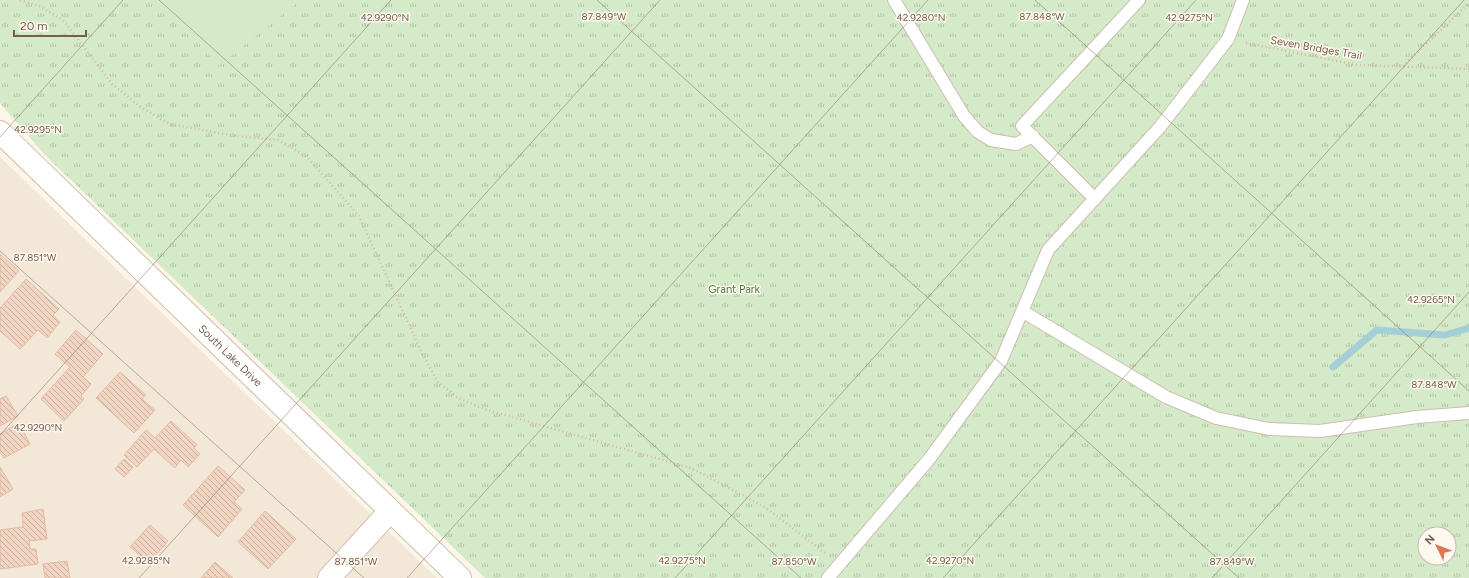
<svg xmlns="http://www.w3.org/2000/svg" width="1469" height="578" viewBox="0 0 1469 578" font-family="Figtree,sans-serif">
<style>
.residential{fill:#f3e7d8}
.park{fill:url(#park-tufts);fill-rule:evenodd}
.garden{fill:#d5eac8}
.lines{fill:none;stroke-linecap:round;stroke-linejoin:round}
.stream{stroke:#a5cfd7;stroke-width:7}
.building{fill:url(#building-back-hatch);stroke:#e3bca3}
.lane-casing{stroke:#cebdb0;stroke-width:14}
.street-casing{stroke:#cebdb0;stroke-width:24}
.secondary-casing{stroke:#d1bead;stroke-width:24}
.path{stroke:#d6b8a5;stroke-width:2.5;stroke-dasharray:1 3;stroke-linecap:butt}
.lane{stroke:#fff;stroke-width:12}
.street{stroke:#fff;stroke-width:22}
.secondary{stroke:#fff;stroke-width:22}
.ticks{fill:none;stroke:#765c4e;stroke-width:1;stroke-opacity:0.45}
.labels{text-anchor:middle;dominant-baseline:central;stroke-width:3;stroke-linejoin:round;paint-order:stroke}
.street-label{font-size:11px;fill:#765c4e;stroke:#fef9f0}
.park-label{font-size:11px;fill:#557b45;stroke:#fef9f0}
.ticks-label{font-size:10px;text-anchor:middle;fill:#765c4e;stroke:#fef9f0;stroke-width:3;stroke-linejoin:round;paint-order:stroke}
</style>
<defs>
<pattern id="park-tufts" width="24" height="20" patternUnits="userSpaceOnUse"><rect width="24" height="20" fill="#d5eac8"/><path d="M3 7l-1-3M5 7V3M7 7l1-3M15 17l-1-3M17 17v-4M19 17l1-3" fill="none" stroke="#b1c1a5"/></pattern>
<pattern id="building-back-hatch" width="6" height="6" patternUnits="userSpaceOnUse"><rect width="6" height="6" fill="#f1d5c2"/><path d="M-1 5l2 2M0 0l6 6M5-1l2 2" fill="none" stroke="#c8b0a0"/></pattern>
</defs>
<rect width="100%" height="100%" fill="#fcf5ea"/>
<path class="residential" d="M0 157 437 578H0Z"/>
<path class="park" d="M0 0H1469V578H485L45 155 5 109 0 103ZM1425 534H1449V558H1425Z"/>
<path class="garden" d="M165 0H301L218 66Z"/>
<g class="lines">
<path class="stream" d="M1333 367 1377 330 1445 335 1469 328"/>
</g>
<path class="building" d="M0 254 19 271 0 292Z
M26 279 59 309 53 315 60 322 47 338 38 330 20 349 0 331V308Z
M76 330 103 354 83 377 91 384 81 396 84 399 64 421 41 399 70 367 55 354Z
M120 372 146 395 142 399 155 410 134 433 96 398Z
M6 396 18 416 0 426V399Z
M171 421 197 445 194 448 200 454 188 467 181 460 175 468 154 449 137 467 124 455 146 430 155 438Z
M19 423 30 444 4 458 0 452V434Z
M124 459 133 467 124 477 115 469Z
M218 466 245 490 234 502 242 509 218 537 183 505Z
M0 467 13 489 0 497Z
M43 509 47 539 29 541 30 549H36L38 564 0 569V530L23 527 22 513Z
M265 511 296 539 268 569 238 542Z
M150 525 168 541 149 563 130 547Z
M67 561 70 578H45L43 564Z
M215 562 233 578H201Z"/>
<g class="lines">
<defs>
<path id="lane" d="M894 0 964 116 978 132 991 140 1016 144 1033 136
M1095 199 1022 126 1139 0
M1022 311 1166 397 1216 418 1269 429 1320 431 1417 417 1469 413
M828 578 930 458 1001 361 1048 250 1160 127 1228 39 1243 0"/>
<path id="street" d="M329 578 390 511"/>
<g id="secondary">
<path id="s1" d="M0 132 460 578"/>
</g>
</defs>
<use href="#lane" class="lane-casing"/>
<use href="#street" class="street-casing"/>
<use href="#secondary" class="secondary-casing"/>
<path class="path" d="M20 0 39 6 63 20 112 84 139 106 169 124 235 136 278 140 307 157 359 216 422 353 437 381 458 398 484 409 691 468 765 507 825 553
M1246 43 1358 65 1469 69
M1403 66 1469 3"/>
<use href="#lane" class="lane"/>
<use href="#street" class="street"/>
<use href="#secondary" class="secondary"/>
</g>
<path class="ticks" d="M159 0 801 578M597 0 1239 578M1035 0 1469 391M0 137 123 0M0 251 364 578M0 435 391 0M139 578 660 0M407 578 928 0M675 578 1196 0M943 578 1464 0M1212 578 1469 292"/>
<g class="labels">
<g class="street-label">
<text transform="translate(1316 48) rotate(10)">Seven Bridges Trail</text>
<text stroke="none"><textPath href="#s1" startOffset="321">South Lake Drive</textPath></text>
</g>
<g class="park-label">
<text x="734" y="289">Grant Park</text>
</g>
</g>
<g class="ticks-label">
<text x="604" y="20">87.849°W</text>
<text x="1042" y="20">87.848°W</text>
<text x="385" y="21">42.9290°N</text>
<text x="921" y="21">42.9280°N</text>
<text x="1189" y="21">42.9275°N</text>
<text x="38" y="133">42.9295°N</text>
<text x="35" y="261">87.851°W</text>
<text x="1431" y="303">42.9265°N</text>
<text x="1434" y="388">87.848°W</text>
<text x="38" y="431">42.9290°N</text>
<text x="146" y="564">42.9285°N</text>
<text x="682" y="564">42.9275°N</text>
<text x="950" y="564">42.9270°N</text>
<text x="356" y="565">87.851°W</text>
<text x="794" y="565">87.850°W</text>
<text x="1232" y="565">87.849°W</text>
</g>
<g transform="translate(1437 546) rotate(312)"><circle r="19" fill="#fef9f0" stroke="#c8baaf"/>
<path d="M0-3L7 15L0 10L-7 15Z" fill="#e17554"/>
<text y="-6" font-size="11" font-weight="bold" text-anchor="middle" fill="#765c4e">N</text>
</g>
<path d="M14 30v6h72v-6" fill="none" stroke="#765c4e" stroke-width="2"/>
<text x="20" y="30" font-size="12" fill="#765c4e" stroke="#fef9f0" stroke-width="3" paint-order="stroke">20 m</text>
</svg>
